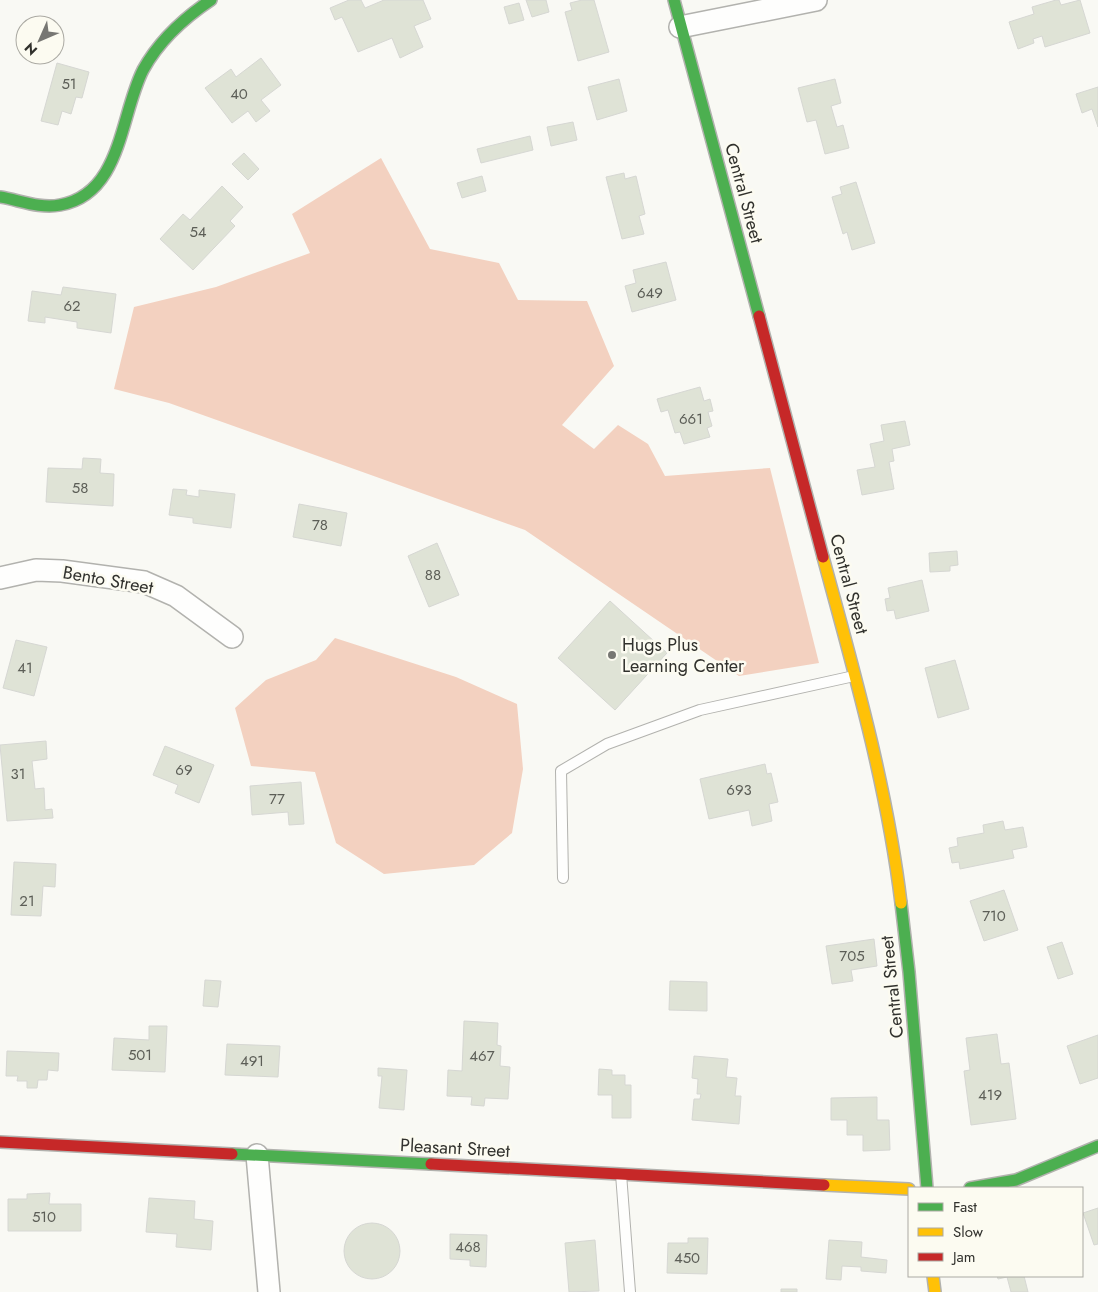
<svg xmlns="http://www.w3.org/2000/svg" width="1098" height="1292" viewBox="0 0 1098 1292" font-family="Jost,sans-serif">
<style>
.forest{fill:#f3d1c0}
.building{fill:#dfe3d6;stroke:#d6d7d3}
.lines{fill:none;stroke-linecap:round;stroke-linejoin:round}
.lane-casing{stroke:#b2b2ae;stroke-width:12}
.street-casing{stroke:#b2b2ae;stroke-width:24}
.fast-casing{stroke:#b2b2ae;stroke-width:14}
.slow-casing{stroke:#b2b2ae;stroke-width:14}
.jam-casing{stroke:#b2b2ae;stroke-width:14}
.lane{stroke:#fefefd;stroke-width:10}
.street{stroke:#fefefd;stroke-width:21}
.fast{stroke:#4caf50;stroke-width:11}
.slow{stroke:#ffc107;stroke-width:11}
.jam{stroke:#c62828;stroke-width:11}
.poi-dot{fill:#777773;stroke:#fcfbf1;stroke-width:2}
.labels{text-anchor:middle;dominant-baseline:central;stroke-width:5;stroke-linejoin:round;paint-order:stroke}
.number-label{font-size:15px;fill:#5c5e57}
.street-label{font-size:18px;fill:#31312d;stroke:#fcfbf1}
.poi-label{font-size:18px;fill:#31312d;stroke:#fcfbf1;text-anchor:start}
</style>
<rect width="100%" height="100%" fill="#f9f9f4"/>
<path class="forest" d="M381 158 430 249 499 263 518 300 587 301 614 366 562 425 594 449 618 425 648 444 665 476 770 468 819 663 739 676 525 530 169 403 114 389 134 307 216 287 310 253 292 214Z
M335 638 456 677 517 704 523 769 512 833 474 865 384 874 336 843 315 772 251 766 235 708 266 680 316 660Z"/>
<path class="building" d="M349 0H361L365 8 384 0H423L431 19 414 26 423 47 400 58 392 38 358 52 342 17 335 20 330 8Z
M526 0H546L549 12 532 17Z
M582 0H594L609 52 578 61 565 12 572 10 570 3Z
M1056 0H1059L1061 5 1080 0 1090 33 1045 47 1042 36 1033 39 1034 43 1018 49 1009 22 1034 14 1032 7Z
M519 3 524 20 509 24 504 7Z
M261 58 281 85 261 100 270 111 256 122 248 111 232 123 205 88 231 69 236 77Z
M57 63 89 72 82 98 76 97 71 114 62 111 58 125 41 121Z
M619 79 627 111 597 120 588 87Z
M835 79 841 103 831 106 837 127 843 125 849 148 825 154 816 120 807 122 798 88Z
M1098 87V127L1092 109 1082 113 1076 94Z
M573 122 577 140 551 146 547 127Z
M530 136 533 150 481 163 477 149Z
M244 153 259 169 248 180 232 164Z
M624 173 625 179 636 176 645 214 639 216 644 234 622 239 606 177Z
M482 176 486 191 462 198 457 183Z
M856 182 875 243 852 250 847 232 843 234 832 197 842 194 840 187Z
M222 186 243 207 230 221 235 226 193 270 160 239 183 214 190 220Z
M666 262 676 300 632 312 625 286 636 283 633 270Z
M63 287 116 294 111 333 77 328V322L45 317V323L28 321 32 291 61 295Z
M700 387 704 401 710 399 713 411 708 412 712 426 707 428 710 437 684 444 680 432 675 433 668 410 661 412 657 399Z
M905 421 910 445 892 449 894 461 889 462 894 489 862 495 857 470 875 467 870 444 884 441 881 425Z
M83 458 101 459 100 473 114 474 113 506 46 502 48 468 82 469Z
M173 489 187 490 186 495 199 497V490L235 494 231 528 193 523V518L169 515Z
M299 504 347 513 341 546 293 537Z
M437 543 459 595 429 607 408 556Z
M957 551 958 565 950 566V571L930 572 929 553Z
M922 580 929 611 896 619 894 610 887 611 885 599 890 598 888 588Z
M610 601 667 653 615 710 558 658Z
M16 640 47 647 34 696 3 688Z
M955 660 969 709 938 718 925 668Z
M46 741 47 759 32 761 35 789 44 788 45 810 52 809 53 818 7 821 0 745Z
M165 746 214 765 199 803 175 793 178 785 153 775Z
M765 764 767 774 771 773 778 802 769 804 772 821 752 826 749 810 709 819 700 779Z
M301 782 304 824 289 825 288 812 252 815 250 786Z
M1003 821 1005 830 1023 827 1027 847 1012 850 1014 858 960 869 959 862 952 863 949 848 958 846 957 838 984 833 983 825Z
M14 862 56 864 55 887 43 886 41 916 11 915Z
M1004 890 1018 930 984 941 970 901Z
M874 939 877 966 851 970 853 981 832 984 826 946Z
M1062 942 1073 974 1058 979 1047 947Z
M205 980 221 981 218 1007 203 1006Z
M670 981 707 982V1011L669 1010Z
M464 1021 498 1023 497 1045 501 1046 500 1066 510 1067 508 1099 485 1098 484 1106 471 1105 472 1097 447 1096 448 1070 462 1071Z
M149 1026H167L165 1072 112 1070 114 1038 149 1040Z
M997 1034 1001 1064 1009 1063 1016 1119 971 1125 964 1071 970 1070 966 1038Z
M1098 1035V1078L1080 1084 1067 1046Z
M227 1044 280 1046 278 1077 225 1075Z
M7 1051 59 1053 58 1071 48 1070 47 1080H38L37 1088H27V1081H17L18 1076H6Z
M694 1056 728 1059 726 1077 737 1078 735 1096H741L739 1124 692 1120 694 1099H700L701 1094H697L698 1079 692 1078Z
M378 1068 407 1070 404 1110 379 1108 382 1076H378Z
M599 1069 612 1070V1075H625V1085H631V1118H612V1095H598Z
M877 1097V1120H889L890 1150 863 1151V1135H847V1120H831V1098Z
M50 1193 49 1204H81V1231H8V1199H27V1194Z
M149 1198 195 1201 194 1219 213 1221 211 1250 176 1247 177 1234 146 1232Z
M1098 1208V1244L1094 1245 1083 1213Z
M344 1251a28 28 0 1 1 56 0a28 28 0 1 1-56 0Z
M450 1234 487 1235 486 1267 470 1266V1260L450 1259Z
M688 1238H708L707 1274 667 1273 668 1243H688Z
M595 1240 599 1291 569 1292 565 1243Z
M829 1240 862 1242 861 1257 887 1260 886 1273 861 1271V1267L842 1266 841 1280 826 1279Z
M997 1276H1024L1028 1292H1011L1007 1277 998 1279Z
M781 1289H797V1292H781Z"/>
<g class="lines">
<defs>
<path id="lane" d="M563 878 561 771 607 744 700 710 854 676
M621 1174 630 1292"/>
<path id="street" d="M680 27 816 0
M0 578 36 570 62 571 144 582 176 596 232 637
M257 1155 269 1292"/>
<path id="fast" d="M674 0 759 316
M0 197C19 200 40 209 60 205 122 194 120 115 143 70 159 41 184 18 211 0
M901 903 909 972 927 1188
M232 1154 431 1164
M970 1188 1016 1180 1098 1146"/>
<path id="slow" d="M823 557C854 671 887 786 901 903
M824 1185 909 1189
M933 1276 935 1292"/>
<path id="jam" d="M759 316 823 557
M0 1142 232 1154
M431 1164 824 1185"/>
</defs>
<use href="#lane" class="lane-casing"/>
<use href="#street" class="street-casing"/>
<use href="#fast" class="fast-casing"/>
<use href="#slow" class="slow-casing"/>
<use href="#jam" class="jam-casing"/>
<use href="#lane" class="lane"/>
<use href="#street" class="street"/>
<use href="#fast" class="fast"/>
<use href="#slow" class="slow"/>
<use href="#jam" class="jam"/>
</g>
<circle class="poi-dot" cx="612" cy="655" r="5"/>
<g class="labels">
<g class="number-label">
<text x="69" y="84">51</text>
<text x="239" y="94">40</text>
<text x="198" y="232">54</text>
<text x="650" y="293">649</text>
<text x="72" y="306">62</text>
<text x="691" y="419">661</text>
<text x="80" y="488">58</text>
<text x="320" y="525">78</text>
<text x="433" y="575">88</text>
<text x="25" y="668">41</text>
<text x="184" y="770">69</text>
<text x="18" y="774">31</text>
<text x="739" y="790">693</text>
<text x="277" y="799">77</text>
<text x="27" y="901">21</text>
<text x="994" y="916">710</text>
<text x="852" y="956">705</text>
<text x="140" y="1055">501</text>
<text x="482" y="1056">467</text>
<text x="252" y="1061">491</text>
<text x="990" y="1095">419</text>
<text x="44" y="1217">510</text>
<text x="468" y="1247">468</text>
<text x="687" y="1258">450</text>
</g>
<g class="street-label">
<text transform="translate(744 193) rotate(75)">Central Street</text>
<text transform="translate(108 580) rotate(10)">Bento Street</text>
<text transform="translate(849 584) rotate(75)">Central Street</text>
<text transform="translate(892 987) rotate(-96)">Central Street</text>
<text transform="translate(455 1148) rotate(3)">Pleasant Street</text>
</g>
<g class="poi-label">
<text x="622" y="645">Hugs Plus<tspan x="622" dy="21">Learning Center</tspan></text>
</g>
</g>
<rect x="908" y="1187" width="175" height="90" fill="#fcfbf1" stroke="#abaaa3"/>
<rect x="918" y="1203" width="25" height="8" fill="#4caf50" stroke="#abaaa3"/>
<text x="953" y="1212" font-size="15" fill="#31312d">Fast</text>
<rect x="918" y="1228" width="25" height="8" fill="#ffc107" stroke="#abaaa3"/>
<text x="953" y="1237" font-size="15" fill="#31312d">Slow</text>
<rect x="918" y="1253" width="25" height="8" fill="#c62828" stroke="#abaaa3"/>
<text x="953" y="1262" font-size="15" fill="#31312d">Jam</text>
<g transform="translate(40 40) rotate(225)"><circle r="24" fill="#fcfbf1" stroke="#abaaa3"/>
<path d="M0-4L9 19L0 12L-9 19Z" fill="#777773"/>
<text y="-8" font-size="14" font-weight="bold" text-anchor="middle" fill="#31312d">N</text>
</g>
</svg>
